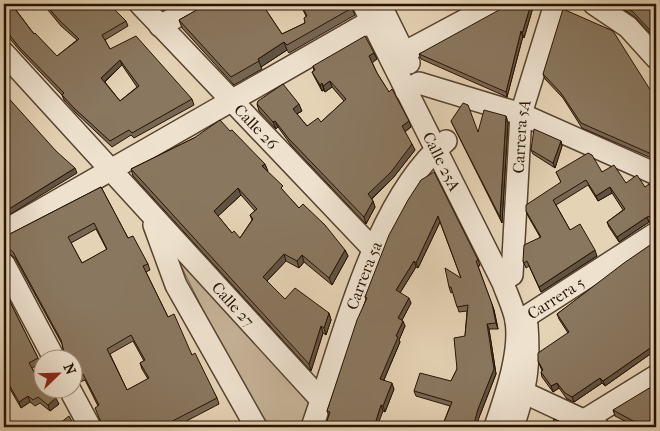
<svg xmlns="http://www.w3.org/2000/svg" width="660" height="431" viewBox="0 0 660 431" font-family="'IM FELL French Canon',serif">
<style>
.green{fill:#c5b297;stroke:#76624c}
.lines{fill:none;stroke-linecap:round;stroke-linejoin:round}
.minor-casing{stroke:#56432f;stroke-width:24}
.minor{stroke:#eee2cf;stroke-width:21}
.wall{fill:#766652;stroke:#261302;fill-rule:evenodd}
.shaded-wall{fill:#605342;stroke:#261302}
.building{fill:#89775f;stroke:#261302;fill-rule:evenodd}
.labels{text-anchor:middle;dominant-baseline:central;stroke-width:4.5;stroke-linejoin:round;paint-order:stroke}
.street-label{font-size:16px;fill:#261302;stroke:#eee2cf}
</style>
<rect width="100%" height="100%" fill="#e5d3b5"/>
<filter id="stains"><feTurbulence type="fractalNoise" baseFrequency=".004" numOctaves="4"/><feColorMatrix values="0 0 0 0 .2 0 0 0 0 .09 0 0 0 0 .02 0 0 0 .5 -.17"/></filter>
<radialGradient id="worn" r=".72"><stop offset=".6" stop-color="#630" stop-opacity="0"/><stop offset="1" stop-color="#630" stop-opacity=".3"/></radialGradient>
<path class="green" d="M171 246 313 400 302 427H262Z"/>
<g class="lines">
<defs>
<g id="minor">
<path id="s1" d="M140 4 373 249"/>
<path id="s2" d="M363 4 503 283C507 295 514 308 516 321 521 353 505 397 495 427"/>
<path d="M380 4 409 63"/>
<path d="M594 4 628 27 656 58"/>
<path d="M160 26 199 4"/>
<path id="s3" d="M4 53 322 401"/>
<path d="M392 59 495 4"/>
<path d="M406 91 419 83 521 114 656 174"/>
<path d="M154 225 176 285 256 427"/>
<path d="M4 231 383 14"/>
<path d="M4 264 54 358"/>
<path id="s4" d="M512 275 521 114 555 4"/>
<path id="s5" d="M516 321 527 316 656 233"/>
<path d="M512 387 598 427"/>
<path d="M69 388 90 427"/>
<path d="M583 421 656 376"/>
<path id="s6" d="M312 427C343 341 374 200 446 141"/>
<path d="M513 427C526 388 530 367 527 325"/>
</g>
</defs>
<use href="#minor" class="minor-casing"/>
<use href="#minor" class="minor"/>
</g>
<path class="wall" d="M4 4H16L13 6 34 34 57 56 77 40 61 26 43 4H109L126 21 128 26 105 40 110 49 192 99 194 105 134 138 131 135 112 147 76 113 64 100 62 95 21 52 5 33 4 34ZM122 65 137 87 120 101 105 82Z
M204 4H277L266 10 282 34 305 23 306 16 300 4H350L355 15 289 53 287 50 261 67 262 69 234 85 182 28 179 20 202 7Z
M534 4 524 38 523 36 507 97 421 59 419 54Z
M616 4H656V37L651 34 635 17Z
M374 53 377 59 372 62 377 73 411 127 405 132 415 150 393 178 372 199 375 207 366 224 291 145 278 127 276 129 259 111 257 104 302 111 297 114 307 126 321 122 344 101 332 87 325 92 324 90 322 91 315 78 312 72 314 71 313 66Z
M543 74 656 99V160L582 128 563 98 545 79Z
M506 116 508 123 502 223 451 121 478 132Z
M230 131 268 171H267L285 193 299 208 345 250 348 256 332 285 304 262 299 268 286 261 267 281 285 299 329 313 331 320 326 335 323 333 311 371 133 176 131 169 194 138ZM241 195 255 211 250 215 252 220 240 238 232 233 218 216Z
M561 141 562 146 555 168 533 154 531 150Z
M556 172H602L626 183 645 187 656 195V221L649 222 619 242 609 227 607 222 623 210 612 193 598 201 588 185 556 205 570 230 597 256 541 292 529 266 526 268 523 261 540 237 528 216 526 211 561 182Z
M421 180 478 260 480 266H478L494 310 498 329H489L496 374 480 415 442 427 450 406 416 396 414 391 451 381 457 369 465 336 467 311 459 312 453 292 451 293 449 287 461 278 440 222 418 268 416 267 400 293 411 303 402 320 405 326 399 340 400 342 384 380 394 389 385 412 383 411 329 416 327 411 366 299 365 297Z
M101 187 128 238 148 264 150 270 146 272 168 317 192 355 217 398 219 404 175 427H102L98 406 85 380 80 382 72 377V358L64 352 62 344 15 258 7 252 4 246V237ZM96 229 107 250 82 263 71 243ZM133 341 144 361 140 363 142 369 148 379 127 390 110 354Z
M656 241V350L605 386 602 383 574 402 567 399 559 388 553 392 542 377 541 372 542 371 538 361 568 333 559 319 557 314Z
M4 290 38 358 40 364 32 368 41 385 59 404 50 411 40 403 35 406 30 402 21 408 6 382 4 383Z
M613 410 656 427H636L615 416Z"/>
<path class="shaded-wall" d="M531 4H534L524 38 522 34Z
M521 31 523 36 507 97 506 92Z
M284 42 287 50 261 67 258 59Z
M374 53 377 59 372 63 369 56Z
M120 60 122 65 103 83 101 78Z
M330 81 332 87 325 92 323 86Z
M322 83 324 90 322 91 320 85Z
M299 104 302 111 295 115 293 109Z
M506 116 508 123 502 223 500 217Z
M275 121 278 127 276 129 273 122Z
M409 121 411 127 404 132 402 126Z
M561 141 562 146 555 168 553 163Z
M412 144 415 150 393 178 370 200 368 194Z
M265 164 268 171 265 173 262 166Z
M75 168 77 173 4 218V212Z
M610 187 612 193 598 201 596 196Z
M238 188 241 195 217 217 214 211Z
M373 201 375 207 366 224 364 217Z
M438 216 440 222 418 268 416 263Z
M647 217 649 222 619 242 617 237Z
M345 250 348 256 332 285 329 278Z
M595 250 597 256 541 292 539 287Z
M284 254 286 261 265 283 263 277Z
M302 255 304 262 299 268 297 261Z
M414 261 416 267 398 296 396 290Z
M409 298 411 303 400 324 398 318Z
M492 304 494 310 498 329 496 323Z
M329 313 331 320 326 335 324 328Z
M403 321 405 326 399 340 400 342 382 384 380 379 396 336Z
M487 324 489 329 496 374 480 415 476 427H473Z
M321 326 323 333 311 371 309 364Z
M656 344V350L605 386 603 381Z
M600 378 602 383 574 402 572 397Z
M392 383 394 389 385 412 383 406Z
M557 383 559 388 553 392 551 386Z
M28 396 30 402 21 408 19 402Z
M56 398 59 404 50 411 48 405Z
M381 405 383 411 377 427H374Z"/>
<path class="building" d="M4 4H11L34 34 35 33 57 56 79 39 60 21 45 4H109L126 21 102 35 110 49 136 36 192 99 132 133 129 130 110 141 74 108 62 95 64 93 19 47 4 28ZM120 60 139 86 120 101 101 78Z
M204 4H262L282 34 305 23 304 18 307 16 301 4H350L352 8 287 45 284 42 258 59 259 61 231 77 179 20 202 7Z
M509 4H531L522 34 521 31 506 92 419 54 499 10Z
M621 4H656V34L649 29 633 12Z
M563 9 613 31 656 99V156L581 123 561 93 543 74Z
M365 36 374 53 369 56 377 73 389 92 392 89 409 121 402 126 412 144 391 172 368 194 373 201 364 217 289 139 275 121 273 122 257 104 258 101 283 84 299 104 293 109 307 126 318 118 321 122 346 99 330 81 323 86 322 83 320 85 312 72 315 70 313 66Z
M4 93 56 151 75 168 4 212Z
M463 103 468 105 478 132 484 110 506 116 500 217 451 121Z
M220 120 230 131 232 130 265 164 262 166 283 186 281 188 299 208 303 204 325 225 345 250 329 278 302 255 297 261 284 254 263 277 285 299 295 288 329 313 324 328 321 326 309 364 131 169 194 138ZM238 188 257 209 250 215 253 219 240 238 234 231 232 233 214 211Z
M534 129 561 141 553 163 531 150Z
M588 153 592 155 602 172 614 165 626 183 637 175 645 187 649 184 656 195V215L647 217 617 237 607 222 625 209 610 187 596 196 586 180 553 200 570 230 580 224 595 250 539 287 527 261 524 263 523 261 524 245 541 237 526 211V205L561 182 556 172Z
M434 172 478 260 476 261 492 304 496 323 487 324 494 369 478 409 473 427H429L430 423 442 427 452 402 414 391 420 373 451 381 457 369 454 338 465 336 468 305 457 307 451 287H449L445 268 461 278 438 216 416 263 414 261 396 290 409 298 398 318 403 321 396 336 398 337 380 379 392 383 383 406 381 405 374 427H325L330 412 327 411 357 320 367 298 365 297 389 235 408 200 421 180Z
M101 187 128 238 133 236 148 264 143 266 168 317 174 314 192 355 195 353 217 398 161 427H103L95 408 99 405 83 374 78 376 72 373V358H63L64 352 61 340 13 252 4 245V237ZM94 223 107 249 82 263 68 237ZM131 335 145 360 140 363 149 378 127 390 107 349Z
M656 241V344L603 381 600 378 572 397 565 393 557 383 551 386 541 372 543 370 538 361V353L569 332 557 314 624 263Z
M4 290 38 358 29 363 41 385 42 384V388H51L56 398 48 405 38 397 33 400 28 396 19 402 4 376Z
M656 384V427H644L613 410Z
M69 416 75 427H55Z
M554 419 570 427H551Z"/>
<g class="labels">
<g class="street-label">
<text stroke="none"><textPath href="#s1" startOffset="169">Calle 26</textPath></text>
<text stroke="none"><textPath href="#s4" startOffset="139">Carrera 5A</textPath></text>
<text stroke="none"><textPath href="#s2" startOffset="176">Calle 25A</textPath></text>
<text stroke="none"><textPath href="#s6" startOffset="160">Carrera 5a</textPath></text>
<text stroke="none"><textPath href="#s5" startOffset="46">Carrera 5</textPath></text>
<text stroke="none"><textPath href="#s3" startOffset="340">Calle 27</textPath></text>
</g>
</g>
<rect width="660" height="431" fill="none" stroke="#e5d3b5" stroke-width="20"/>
<rect x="5" y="5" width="650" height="421" fill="none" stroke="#261302" stroke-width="2.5"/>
<rect x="10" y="10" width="640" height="411" fill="none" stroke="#261302"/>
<g transform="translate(58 374) rotate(67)"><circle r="24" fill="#eee2cf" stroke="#9e8f7d"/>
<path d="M0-4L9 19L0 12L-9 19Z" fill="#8f2418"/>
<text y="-8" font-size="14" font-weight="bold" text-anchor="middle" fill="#261302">N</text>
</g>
<rect width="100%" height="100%" filter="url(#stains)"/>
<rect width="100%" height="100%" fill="url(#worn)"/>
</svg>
